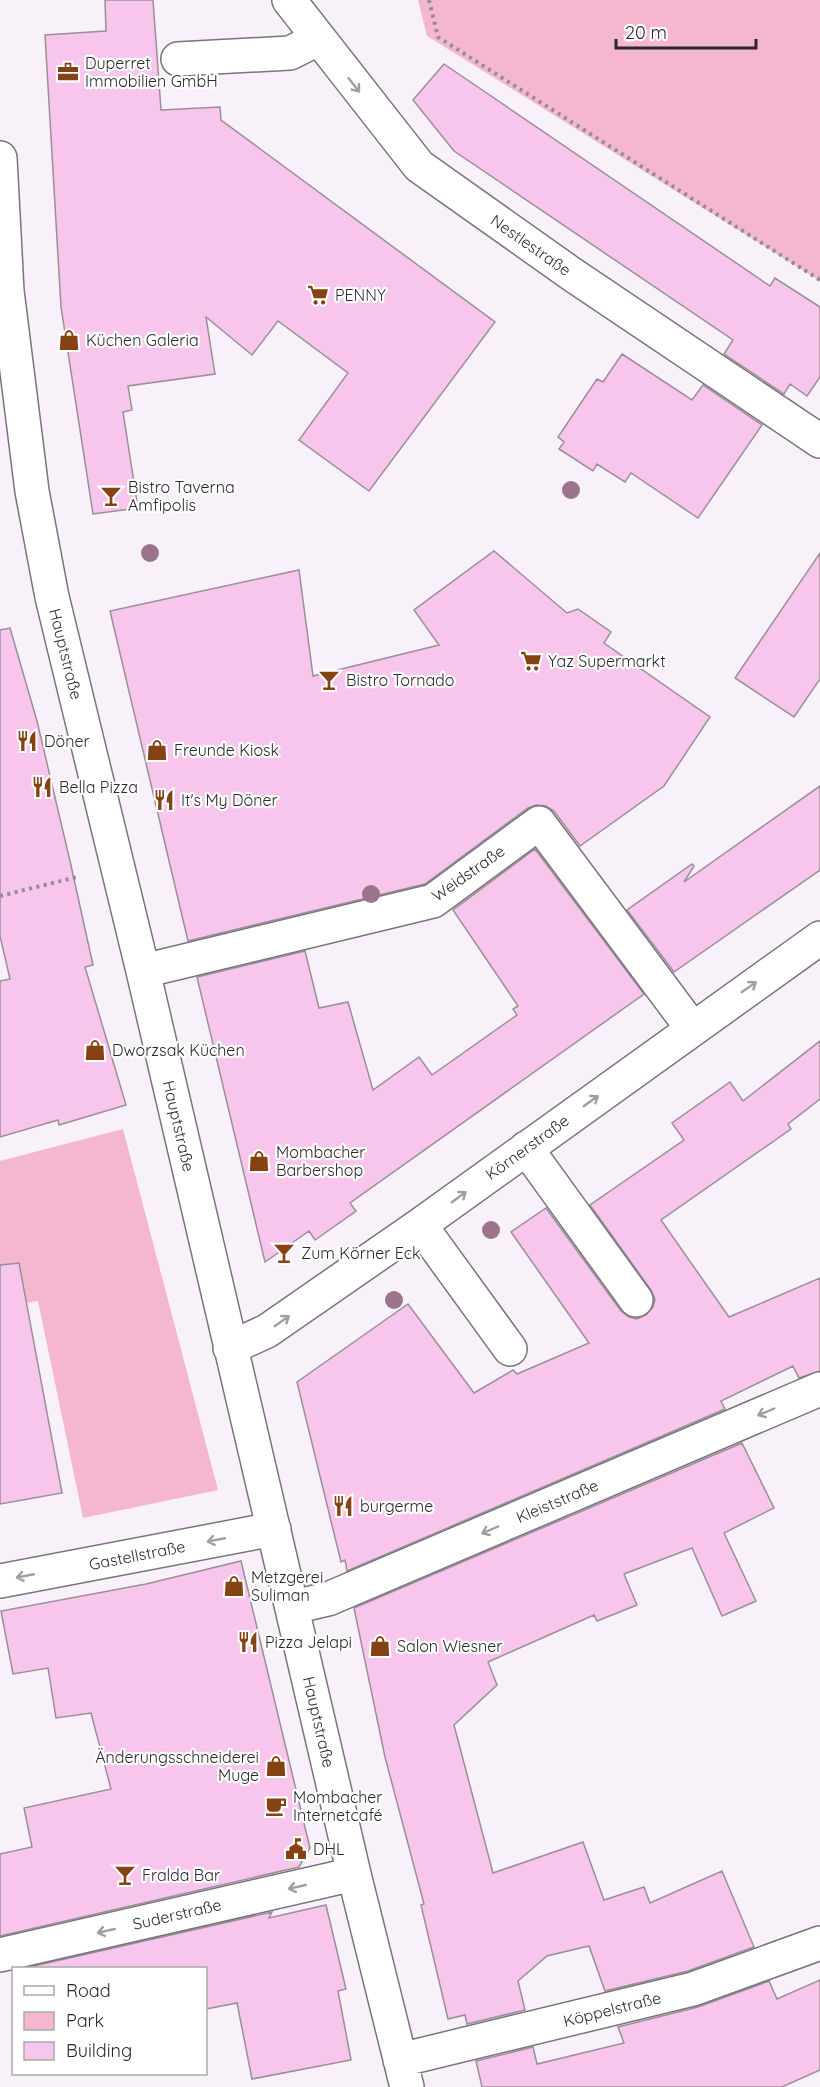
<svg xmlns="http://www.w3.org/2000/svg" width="820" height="2087" viewBox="0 0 820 2087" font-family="Quicksand,sans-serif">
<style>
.green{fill:#f5b7cf}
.building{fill:#f8c5ec;stroke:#999097;stroke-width:1.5}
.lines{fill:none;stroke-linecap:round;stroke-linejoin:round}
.minor-casing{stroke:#79747c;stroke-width:36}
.path{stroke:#928d93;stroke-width:4;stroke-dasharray:3 4.5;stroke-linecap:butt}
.minor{stroke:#fff;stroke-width:33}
.tree{fill:#9b748b}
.oneway{stroke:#a09fa0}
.labels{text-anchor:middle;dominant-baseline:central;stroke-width:4.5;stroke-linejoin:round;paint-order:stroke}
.poi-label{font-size:16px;fill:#2b292c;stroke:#fff;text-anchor:start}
.street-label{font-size:16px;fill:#2b292c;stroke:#fff}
</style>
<rect width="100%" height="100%" fill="#f8f1fa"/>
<path class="green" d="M418 0H820V281L427 36Z
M123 1129 218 1490 83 1518 38 1301 0 1307V1161Z"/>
<path class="building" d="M105 0H153L161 110 220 107 221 120 495 322 369 491 299 440 348 373 278 321 252 355 206 317 215 374 128 386 132 410 123 412 138 508 93 514 61 307 45 35 106 31Z
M444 64 770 286 775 278 820 307V377L807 396 790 384 784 394 724 354 733 340 454 151 413 100Z
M622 354 692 400 703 385 762 425 698 518 631 473 625 482 597 464 593 471 559 449 564 442 558 437 597 379 603 382Z
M494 551 567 613 578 609 611 632 604 643 710 717 664 786 580 846 554 811 546 806 536 805 528 808 425 884 188 941 110 611 299 570 313 676 439 645 414 610Z
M820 553V679L794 717 735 678Z
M10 628 37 721 70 861 93 965 85 967 126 1105 59 1125 58 1120 0 1137V981L10 979 0 936V630Z
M820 786V870L674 972 627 910 692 864 694 866 684 882Z
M535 849 644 994 350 1203 356 1211 315 1240 309 1231 265 1262 197 977 305 951 319 1008 348 1002 373 1090 419 1057 432 1075 517 1015 513 1009 518 1006 453 910Z
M820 1041V1099L788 1124 791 1129 661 1220 729 1317 820 1278V1371L799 1378 793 1366 721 1401 725 1409 347 1571 345 1560 341 1562 297 1382 408 1304 474 1393 513 1370 517 1374 589 1343 511 1232 546 1208 621 1311 629 1317 637 1319 646 1315 653 1307 655 1299 651 1290 590 1205 684 1140 672 1123 730 1082 743 1101Z
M19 1263 62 1493 0 1504V1265Z
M742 1443 774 1508 724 1533 756 1601 722 1616 692 1548 624 1574 637 1605 597 1621 594 1615 488 1662 497 1685 454 1725 493 1873 583 1842 604 1900 644 1887 650 1903 722 1871 754 1947 688 1971 605 1991 589 1946 547 1956 518 1981 525 2010 467 2024 465 2015 448 2019 421 1905 424 1904 385 1757 354 1608Z
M241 1561 310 1848 299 1867 0 1936V1854L32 1847 24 1808 111 1789 91 1713 56 1718 48 1668 13 1674 1 1611 146 1584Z
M326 1905 346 1989 338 1991 351 2060 252 2079 237 2003 206 2009V1968H25L272 1912 269 1918Z
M820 1980V2070L782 2087H482L476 2061 533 2047 537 2064 624 2043 618 2027 698 2007 769 1981 777 1999Z"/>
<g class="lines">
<defs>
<path id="minor" d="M289 0 419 166 573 275 820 441
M178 59 290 53 318 39
M0 158 7 291 32 491 52 597 143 971 354 1874 407 2087
M143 971 433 901 539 823 692 1028
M526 1148 636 1300
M420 1225 510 1349
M230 1348 267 1331 420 1225 820 938
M0 1581 274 1529
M293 1607 328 1599 820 1389
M0 1955 354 1874
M400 2060 693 1989 820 1943"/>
</defs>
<use href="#minor" class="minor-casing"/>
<path class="path" d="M429 0 438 37 820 280
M0 896 77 877"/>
<use href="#minor" class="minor"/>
</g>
<g class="tree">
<circle cx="571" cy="490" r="9"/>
<circle cx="150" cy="553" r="9"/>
<circle cx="371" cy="894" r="9"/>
<circle cx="491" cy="1230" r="9"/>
<circle cx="394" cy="1300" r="9"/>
</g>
<defs><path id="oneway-shaft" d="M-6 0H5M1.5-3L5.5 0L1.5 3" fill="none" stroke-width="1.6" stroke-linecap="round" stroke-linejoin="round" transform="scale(1.5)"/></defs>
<g class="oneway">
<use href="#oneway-shaft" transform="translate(354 85) rotate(52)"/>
<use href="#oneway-shaft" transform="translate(749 987) rotate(-35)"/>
<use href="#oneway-shaft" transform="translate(591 1101) rotate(-36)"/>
<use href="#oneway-shaft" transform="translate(459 1197) rotate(-36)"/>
<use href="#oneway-shaft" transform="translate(282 1321) rotate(-35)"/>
<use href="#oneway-shaft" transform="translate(766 1412) rotate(157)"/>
<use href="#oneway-shaft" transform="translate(490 1530) rotate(157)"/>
<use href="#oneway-shaft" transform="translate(216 1540) rotate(169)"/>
<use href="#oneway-shaft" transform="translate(25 1576) rotate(169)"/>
<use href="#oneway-shaft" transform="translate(297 1887) rotate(167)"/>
<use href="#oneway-shaft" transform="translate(106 1931) rotate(167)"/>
</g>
<defs>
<symbol id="office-bare" viewBox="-9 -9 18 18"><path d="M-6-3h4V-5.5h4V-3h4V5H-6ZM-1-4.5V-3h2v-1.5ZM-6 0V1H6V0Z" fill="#854212" stroke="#fff" stroke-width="2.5" paint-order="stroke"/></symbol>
<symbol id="supermarket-bare" viewBox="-9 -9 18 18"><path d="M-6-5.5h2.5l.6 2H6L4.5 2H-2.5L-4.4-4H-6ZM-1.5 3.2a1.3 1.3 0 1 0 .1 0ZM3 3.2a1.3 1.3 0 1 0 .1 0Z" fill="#854212" stroke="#fff" stroke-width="2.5" paint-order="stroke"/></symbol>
<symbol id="shop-bare" viewBox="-9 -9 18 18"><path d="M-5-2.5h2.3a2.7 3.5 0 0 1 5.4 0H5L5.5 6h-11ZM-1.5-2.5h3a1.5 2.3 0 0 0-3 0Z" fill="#854212" stroke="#fff" stroke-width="2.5" paint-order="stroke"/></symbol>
<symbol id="bar-bare" viewBox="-9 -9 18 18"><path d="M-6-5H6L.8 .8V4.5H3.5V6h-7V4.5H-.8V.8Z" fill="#854212" stroke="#fff" stroke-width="2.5" paint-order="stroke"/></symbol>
<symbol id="restaurant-bare" viewBox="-9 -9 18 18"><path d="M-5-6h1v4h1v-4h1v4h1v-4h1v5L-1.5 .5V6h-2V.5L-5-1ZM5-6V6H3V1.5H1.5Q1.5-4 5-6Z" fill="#854212" stroke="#fff" stroke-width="2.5" paint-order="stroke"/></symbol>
<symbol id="cafe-bare" viewBox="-9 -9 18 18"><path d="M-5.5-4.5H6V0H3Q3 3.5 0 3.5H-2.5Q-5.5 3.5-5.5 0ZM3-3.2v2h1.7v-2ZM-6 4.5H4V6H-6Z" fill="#854212" stroke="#fff" stroke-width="2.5" paint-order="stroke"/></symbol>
<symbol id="civic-bare" viewBox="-9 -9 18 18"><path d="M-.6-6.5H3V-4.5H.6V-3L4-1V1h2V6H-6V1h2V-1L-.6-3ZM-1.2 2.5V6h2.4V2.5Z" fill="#854212" stroke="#fff" stroke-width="2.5" paint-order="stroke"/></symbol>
</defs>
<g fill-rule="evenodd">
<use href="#office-bare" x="53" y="57" width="30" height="30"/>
<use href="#supermarket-bare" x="303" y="280" width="30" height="30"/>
<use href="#shop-bare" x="54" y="325" width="30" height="30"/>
<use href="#bar-bare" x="96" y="481" width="30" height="30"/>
<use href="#supermarket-bare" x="516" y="646" width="30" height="30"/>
<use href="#bar-bare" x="314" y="665" width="30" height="30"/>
<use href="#restaurant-bare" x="12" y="726" width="30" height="30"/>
<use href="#shop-bare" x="142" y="735" width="30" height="30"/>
<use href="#restaurant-bare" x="27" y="772" width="30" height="30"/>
<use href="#restaurant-bare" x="149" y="785" width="30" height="30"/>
<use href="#shop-bare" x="80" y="1035" width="30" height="30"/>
<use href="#shop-bare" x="244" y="1146" width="30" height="30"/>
<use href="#bar-bare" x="269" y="1238" width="30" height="30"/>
<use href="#restaurant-bare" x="328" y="1491" width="30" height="30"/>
<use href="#shop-bare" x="219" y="1571" width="30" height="30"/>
<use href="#restaurant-bare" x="233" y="1627" width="30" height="30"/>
<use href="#shop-bare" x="365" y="1631" width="30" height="30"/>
<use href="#shop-bare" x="261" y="1751" width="30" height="30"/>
<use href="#cafe-bare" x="261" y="1791" width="30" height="30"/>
<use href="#civic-bare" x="281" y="1834" width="30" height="30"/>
<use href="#bar-bare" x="110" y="1860" width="30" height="30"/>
</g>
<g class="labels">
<g class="poi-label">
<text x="85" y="63">Duperret<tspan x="85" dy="18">Immobilien GmbH</tspan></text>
<text x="335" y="295">PENNY</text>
<text x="86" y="340">Küchen Galeria</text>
<text x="128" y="487">Bistro Taverna<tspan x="128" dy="18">Amfipolis</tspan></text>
<text x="548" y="661">Yaz Supermarkt</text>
<text x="346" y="680">Bistro Tornado</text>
<text x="44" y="741">Döner</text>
<text x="174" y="750">Freunde Kiosk</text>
<text x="59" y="787">Bella Pizza</text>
<text x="181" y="800">It's My Döner</text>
<text x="112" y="1050">Dworzsak Küchen</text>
<text x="276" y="1152">Mombacher<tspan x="276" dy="18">Barbershop</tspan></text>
<text x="301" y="1253">Zum Körner Eck</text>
<text x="360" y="1506">burgerme</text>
<text x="251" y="1577">Metzgerei<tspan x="251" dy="18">Suliman</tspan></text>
<text x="265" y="1642">Pizza Jelapi</text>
<text x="397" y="1646">Salon Wiesner</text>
<text x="259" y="1757" text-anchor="end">Änderungsschneiderei<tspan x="259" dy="18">Muge</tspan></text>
<text x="293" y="1797">Mombacher<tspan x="293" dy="18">Internetcafé</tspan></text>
<text x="313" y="1849">DHL</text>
<text x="142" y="1875">Fralda Bar</text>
</g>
<g class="street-label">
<text transform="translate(531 245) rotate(35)">Nestlestraße</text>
<text transform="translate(66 654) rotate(76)">Hauptstraße</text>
<text transform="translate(468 873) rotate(-35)">Weidstraße</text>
<text transform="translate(179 1126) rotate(77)">Hauptstraße</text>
<text transform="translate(527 1147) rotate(-36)">Körnerstraße</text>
<text transform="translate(557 1501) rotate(-23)">Kleiststraße</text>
<text transform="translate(137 1555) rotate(-11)">Gastellstraße</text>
<text transform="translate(319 1722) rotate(77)">Hauptstraße</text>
<text transform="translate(177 1914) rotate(-13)">Suderstraße</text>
<text transform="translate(612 2009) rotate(-14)">Köppelstraße</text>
</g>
</g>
<rect x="12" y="1967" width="195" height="108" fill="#ffffff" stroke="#aaa9ab" stroke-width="1.5"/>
<rect x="24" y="1986" width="30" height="9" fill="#ffffff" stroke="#aaa9ab" stroke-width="1.5"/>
<text x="66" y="1997" font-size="18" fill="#2b292c">Road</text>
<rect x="24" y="2012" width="30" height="18" fill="#f5b7cf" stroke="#aaa9ab" stroke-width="1.5"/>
<text x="66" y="2027" font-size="18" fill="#2b292c">Park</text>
<rect x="24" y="2042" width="30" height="18" fill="#f8c5ec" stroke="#aaa9ab" stroke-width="1.5"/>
<text x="66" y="2057" font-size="18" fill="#2b292c">Building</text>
<path d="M616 39v9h140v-9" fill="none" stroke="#2b292c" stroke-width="3"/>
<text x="625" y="39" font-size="18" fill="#2b292c" stroke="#ffffff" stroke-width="4.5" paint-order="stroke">20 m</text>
</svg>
